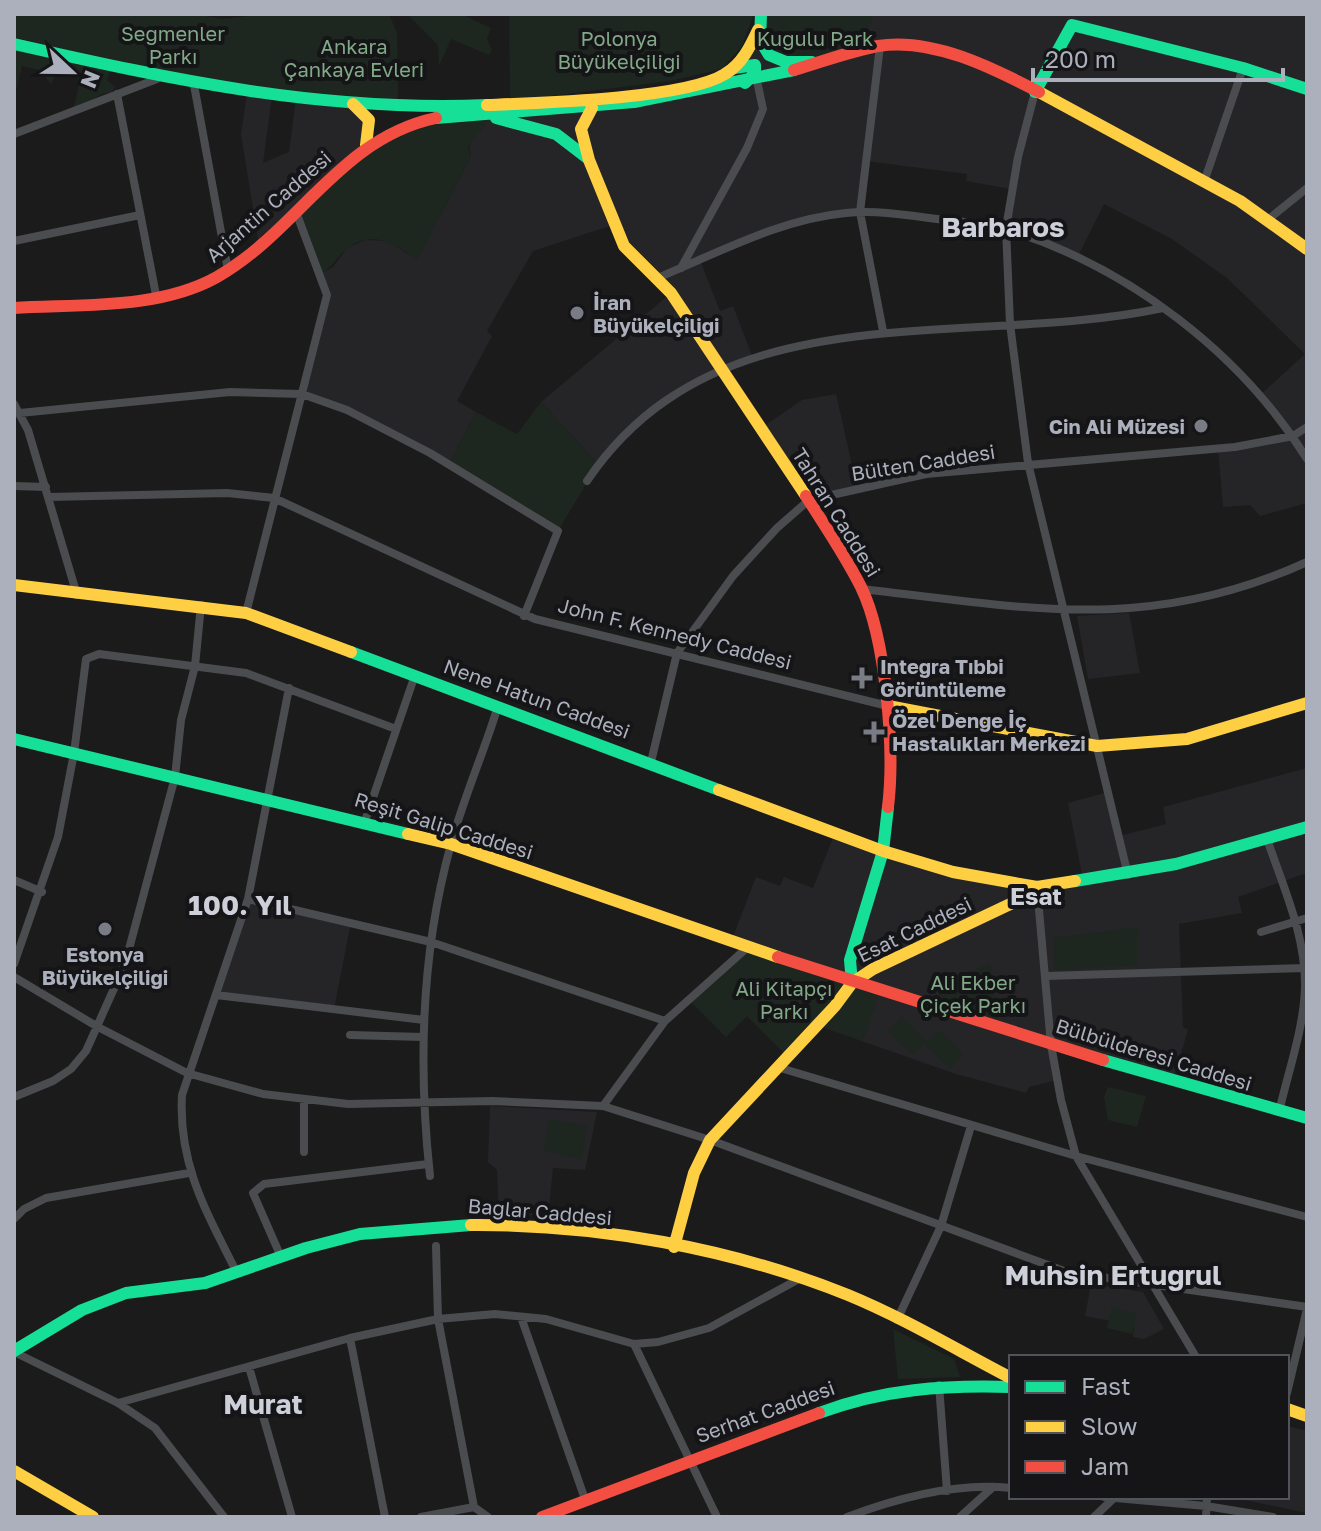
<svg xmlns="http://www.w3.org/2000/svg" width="1321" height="1531" viewBox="0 0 1321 1531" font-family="'Golos Text',sans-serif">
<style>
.built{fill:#252528}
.green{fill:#1e2620}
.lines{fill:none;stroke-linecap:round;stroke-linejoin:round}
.street{stroke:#4b4c4f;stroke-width:8}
.fast{stroke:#16e098;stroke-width:12}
.slow{stroke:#ffcf43;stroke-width:12}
.jam{stroke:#f24e42;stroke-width:12}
.poi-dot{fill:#797c85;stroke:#151518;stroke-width:3}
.labels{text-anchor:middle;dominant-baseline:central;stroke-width:8;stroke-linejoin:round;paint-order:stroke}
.park-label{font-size:20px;fill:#81a987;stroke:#151518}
.street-label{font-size:20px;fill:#acb0bd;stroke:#151518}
.poi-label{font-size:20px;font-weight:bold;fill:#acb0bd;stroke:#151518;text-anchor:start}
.quarter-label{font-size:24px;font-weight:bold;fill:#cdcfd9;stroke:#151518}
.district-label{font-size:28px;font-weight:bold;fill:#cdcfd9;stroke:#151518}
</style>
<rect width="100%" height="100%" fill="#1b1b1c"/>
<path class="built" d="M761 14H1307V503L1260 516 1250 505 1223 507 1218 448 1292 436 1260 395 1305 354 1227 278 1172 239 1104 204 1078 256 1006 228 1011 189 966 181 967 174 866 161 860 212 808 220 700 260 720 311 733 306 753 358 720 370 638 424 598 464 541 402 671 293 613 225 533 251 487 331 492 336 457 401 476 412 449 464 347 410 302 394 325 309 321 273 333 267 347 248 365 240 388 241 417 260 471 156 469 143 485 125 483 106 673 88 734 68Z
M247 93 272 96 263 163 289 152 296 98 351 103 364 113 366 145 259 245 241 134Z
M836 394 857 487 809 500 760 429 802 400Z
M1129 613 1140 673 1088 679 1077 616Z
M1307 768V873L1238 897 1242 913 1179 924 1183 1027 1188 1030 1173 1081 1052 1045 1057 1080 1029 1087 1026 1093 956 1074 816 1025 732 939 756 877 780 886 784 877 813 888 835 833 883 851 1037 887 1083 880 1068 803 1108 792 1119 836 1166 824 1163 807Z
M248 899 351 922 334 1009 216 995Z
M490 1106 597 1112 585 1170 553 1168 548 1216 499 1214 497 1170 488 1162Z
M1091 1284 1143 1292 1164 1329 1144 1339 1133 1337 1134 1325 1085 1316Z
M1287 1426 1307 1431V1513L1230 1497H1287Z"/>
<path class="green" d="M14 14H197L221 19 267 14H389L397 33 398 102 196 82 14 37Z
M461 14 491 28 487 39 492 50 489 55 451 39 439 66 438 45 407 14Z
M509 14H754L742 46 722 69 670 81 510 101Z
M761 14H873L870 26 858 31 842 57 823 62 767 54Z
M14 50 53 59 61 64 51 84 40 70 22 66 14 100Z
M49 52 110 71 107 80 115 87 112 92 102 94 73 112 79 85 77 73Z
M484 115 485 125 468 146 471 156 417 261C395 242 368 228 343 252 334 260 333 267 321 273L296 212 366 145 398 129Z
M541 402 598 464 558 531 449 464 476 412 517 434Z
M1138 927 1137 965 1054 970 1053 938Z
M750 946 880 992 863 1041 817 1025 786 1055 747 1016 726 1037 689 1000Z
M990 964 998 1021 938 1006 939 982Z
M902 1016 927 1041 913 1055 888 1031Z
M939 1030 964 1054 950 1069 925 1045Z
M1108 1087 1146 1096 1137 1127 1108 1120 1104 1097Z
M550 1119 587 1126 581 1159 543 1151Z
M1112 1307 1137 1313 1132 1334 1107 1328Z
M893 1329 954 1359 960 1377 898 1379Z"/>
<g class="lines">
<path class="street" d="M880 46 860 212 883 331
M194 85 228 270
M1035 92 1018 157 1006 228 1010 324 1028 463 1128 875
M117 94 156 295
M14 134 157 79
M1205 179 1243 68
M1270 218 1307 188
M14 241 140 215
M681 268 747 148 763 109 757 81
M657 278C718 253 780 219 846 213 877 210 907 215 937 219 961 222 987 223 1009 230 1129 268 1240 352 1307 459
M14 404 28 430 77 595
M20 413 230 392 302 394 347 410 430 453 558 531 524 616
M587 481C719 286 967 350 1163 308
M14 486 46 487
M49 497 227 493 274 498 535 619 888 706
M862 589C1026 608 1150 634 1307 562
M246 613 327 295 296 212
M651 762 677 653 733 576 777 528 809 500 926 474 1235 447 1293 436 1307 427
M365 821 415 675
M1267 839C1283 886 1306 936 1305 987 1304 1028 1288 1072 1279 1112
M14 880 42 892
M1037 887 1051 1045 1061 1100 1076 1156 1196 1357
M248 899 431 942 665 1021
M1261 932 1307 918
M14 964 58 837 74 753 86 659 99 654 246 673 396 729
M1046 976 1305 968
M14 977 98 1027 187 1073 263 1094 348 1104 492 1101 603 1106 710 1140 1067 1272 1307 1307
M216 995 424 1020
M350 1035 423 1037
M777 1067 1076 1156 1307 1217
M14 1097 53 1081 71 1069 86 1051 125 964 175 777 181 720 195 666 201 605
M603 1106 665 1021 749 946
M304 1152V1100
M430 1176C418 1065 421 952 451 844 464 797 484 752 498 706
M14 1219 24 1209 46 1198 189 1173
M436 1246 438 1319 474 1507
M281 1257 253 1193 264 1184 428 1164
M237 1273C207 1213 178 1165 182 1095L248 899 289 688
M521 1317 586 1502
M897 1320 941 1226 971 1126
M350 1338 385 1517
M634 1344 717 1517
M14 1352 118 1403 155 1428 224 1517
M249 1367 292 1517
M939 1385 947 1491
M1287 1393 1307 1309
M118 1403 350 1338 438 1319 495 1314 546 1319 634 1344 658 1342 709 1328 799 1279
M1104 1497 1206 1506 1273 1517
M421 1517 474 1507 488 1517
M847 1517C897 1498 957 1482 1011 1488
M960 1517 993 1487
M1094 1517 1114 1498
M1206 1517 1207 1497"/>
<path class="fast" d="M761 14 760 40 769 55 786 62H812
M14 44C173 80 322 112 487 105
M734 68 755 65V73L745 83
M1035 92 1072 25 1243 68 1307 89
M436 118 634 102 794 70
M496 118 556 134 586 157
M351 652 719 790
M14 739 408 834
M1075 881 1176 864 1307 827
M852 983 850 960 883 851 888 807
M1103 1060 1307 1118
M14 1351 82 1310 126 1293 205 1283 306 1248 360 1234 471 1225
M819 1413C883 1389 944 1385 1011 1387"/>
<path class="slow" d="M1039 92 1240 201 1307 249
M353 104 369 120 366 145
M487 105C539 103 685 99 725 74 742 64 750 47 758 30
M592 108 581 129 589 160 624 246 671 293 806 496
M14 585 246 613 351 652
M888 706 1097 746 1187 739 1307 703
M719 790 883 851 953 872 1037 887
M408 834 451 844 778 957
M471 1225C597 1224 731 1248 848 1295 904 1318 957 1350 1011 1378
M674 1247 694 1173 710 1140 835 1006 852 983 873 969 1021 899 1037 887 1075 881
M1287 1409 1307 1416
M14 1471 93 1517"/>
<path class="jam" d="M794 70C822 62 850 51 878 46 932 37 993 68 1039 92
M14 308C79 304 158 310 217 277 298 231 340 138 436 118
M806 496C825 526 845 555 861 587 886 638 895 750 888 807
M778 957 1103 1060
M542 1517 819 1413"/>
</g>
<g class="poi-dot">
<circle cx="577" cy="313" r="8"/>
<circle cx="1201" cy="426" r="8"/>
<path d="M858 666h8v8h8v8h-8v8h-8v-8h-8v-8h8z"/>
<path d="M870 720h8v8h8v8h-8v8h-8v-8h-8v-8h8z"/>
<circle cx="105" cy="929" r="8"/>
</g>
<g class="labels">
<g class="park-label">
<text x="173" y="33">Seğmenler<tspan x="173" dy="23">Parkı</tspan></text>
<text x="619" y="38">Polonya<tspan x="619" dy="23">Büyükelçiliği</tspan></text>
<text x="815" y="38">Kuğulu Park</text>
<text x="354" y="46">Ankara<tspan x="354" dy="23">Çankaya Evleri</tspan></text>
<text x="973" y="982">Ali Ekber<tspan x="973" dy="23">Çiçek Parkı</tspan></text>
<text x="784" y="988">Ali Kitapçı<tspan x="784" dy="23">Parkı</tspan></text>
</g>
<g class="street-label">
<text transform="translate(268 206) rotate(-41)">Arjantin Caddesi</text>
<text transform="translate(923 462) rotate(-9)">Bülten Caddesi</text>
<text transform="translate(837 512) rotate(58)">Tahran Caddesi</text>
<text transform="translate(675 633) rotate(14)">John F. Kennedy Caddesi</text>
<text transform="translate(537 698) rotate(20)">Nene Hatun Caddesi</text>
<text transform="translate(444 825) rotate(17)">Reşit Galip Caddesi</text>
<text transform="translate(914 929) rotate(-26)">Esat Caddesi</text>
<text transform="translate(1154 1054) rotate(17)">Bülbülderesi Caddesi</text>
<text transform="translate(540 1211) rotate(5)">Bağlar Caddesi</text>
<text transform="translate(765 1411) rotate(-20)">Serhat Caddesi</text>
</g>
<g class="poi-label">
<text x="593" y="302">İran<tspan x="593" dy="23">Büyükelçiliği</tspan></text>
<text x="1185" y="426" text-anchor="end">Cin Ali Müzesi</text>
<text x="880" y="666">Integra Tıbbi<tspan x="880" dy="23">Görüntüleme</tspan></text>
<text x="892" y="720">Özel Denge İç<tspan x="892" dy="23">Hastalıkları Merkezi</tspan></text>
<text x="105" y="954" text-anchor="middle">Estonya<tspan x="105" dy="23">Büyükelçiliği</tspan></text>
</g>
<g class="quarter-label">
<text x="1036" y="895">Esat</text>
</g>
<g class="district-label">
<text x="1003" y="226">Barbaros</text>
<text x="240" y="904">100. Yıl</text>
<text x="1113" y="1274">Muhsin Ertuğrul</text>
<text x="263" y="1403">Murat</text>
</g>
</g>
<rect width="1321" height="1531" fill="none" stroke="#acb0bd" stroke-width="32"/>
<rect x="1009" y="1355" width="280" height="144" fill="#151518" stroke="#51535a" stroke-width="2"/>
<rect x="1025" y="1381" width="40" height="12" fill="#16e098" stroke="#51535a" stroke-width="2"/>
<text x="1081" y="1395" font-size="24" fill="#acb0bd">Fast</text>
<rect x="1025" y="1421" width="40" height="12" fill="#ffcf43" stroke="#51535a" stroke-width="2"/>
<text x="1081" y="1435" font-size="24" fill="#acb0bd">Slow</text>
<rect x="1025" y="1461" width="40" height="12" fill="#f24e42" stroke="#51535a" stroke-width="2"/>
<text x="1081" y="1475" font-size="24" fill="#acb0bd">Jam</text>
<g transform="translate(72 72) rotate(112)" stroke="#151518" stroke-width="6" paint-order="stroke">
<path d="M0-6L14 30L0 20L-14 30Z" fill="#acb0bd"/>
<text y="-12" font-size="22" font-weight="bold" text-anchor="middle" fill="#acb0bd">N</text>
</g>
<path d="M1033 68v12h250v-12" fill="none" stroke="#acb0bd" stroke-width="4"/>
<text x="1045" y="68" font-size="24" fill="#acb0bd" stroke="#151518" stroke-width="6" paint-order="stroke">200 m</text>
</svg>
